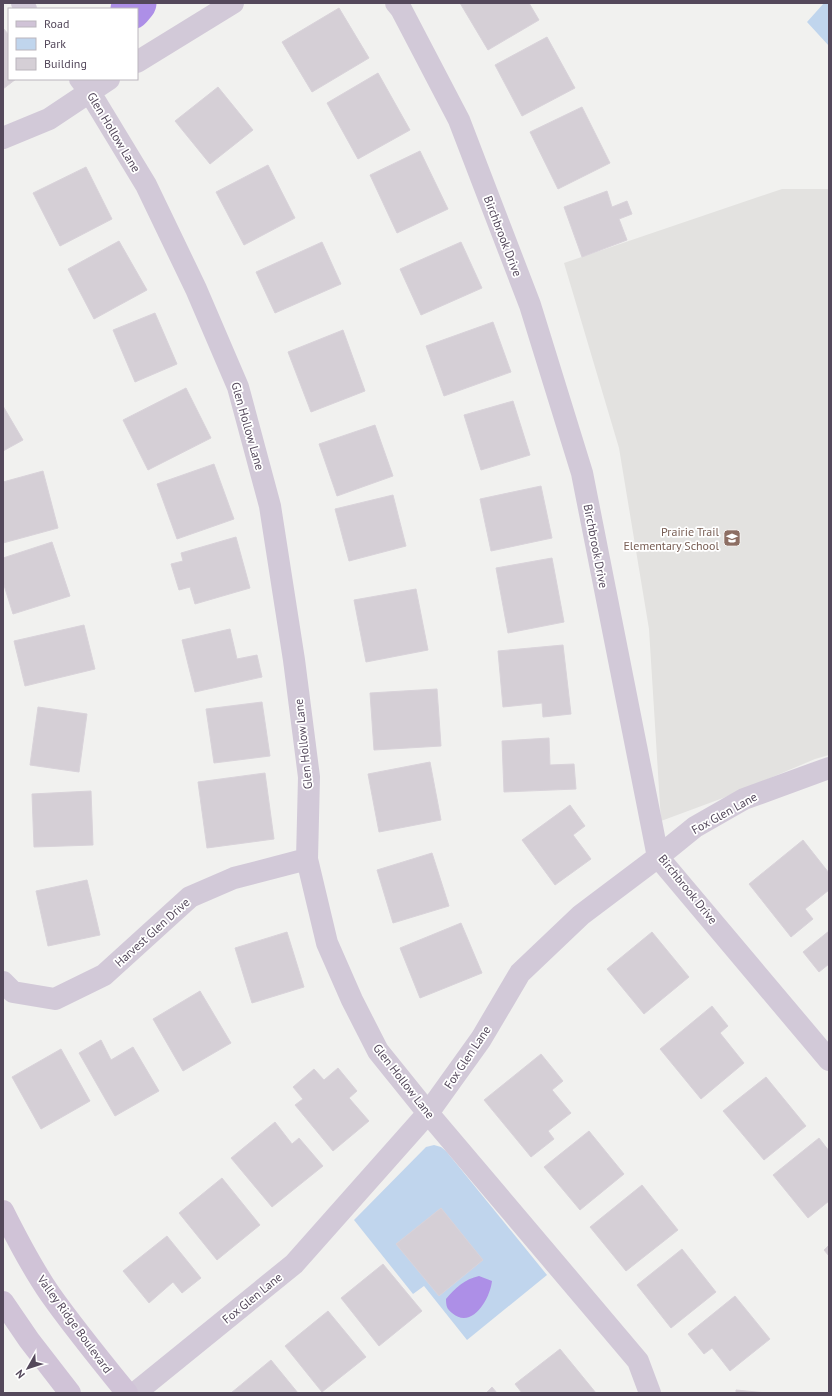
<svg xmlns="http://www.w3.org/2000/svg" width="832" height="1396" viewBox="0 0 832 1396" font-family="'PT Sans',sans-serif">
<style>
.education{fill:#e3e2e0}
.green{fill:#c0d5ed}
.water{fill:#ad8fe7}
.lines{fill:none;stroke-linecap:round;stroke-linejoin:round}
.river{stroke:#ad8fe7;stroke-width:41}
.building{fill:#d5cfd6;stroke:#d9d3da}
.street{stroke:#d2c9d8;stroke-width:22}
.secondary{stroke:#d0c3d7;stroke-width:22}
.labels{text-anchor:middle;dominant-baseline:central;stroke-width:3.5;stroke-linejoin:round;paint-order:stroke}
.street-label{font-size:12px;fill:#54485b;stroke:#fff}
.education-label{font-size:12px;fill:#785e54;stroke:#fff;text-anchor:end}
</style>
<rect width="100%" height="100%" fill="#f1f1ef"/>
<path class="education" d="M782 189H829V755L815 759 723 798 661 821 649 629 619 448 564 263Z"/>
<path class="green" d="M824 3H829V46L807 22Z
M434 1145 441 1147 446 1151 547 1275 467 1340 424 1286 413 1294 354 1220 426 1147Z"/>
<path class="water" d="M479 1276 492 1281C490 1299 472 1330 452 1313 447 1309 446 1306 446 1299 455 1288 465 1279 479 1276Z"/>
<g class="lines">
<path class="river" d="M131 9 136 3"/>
</g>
<path class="building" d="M460 3H529L539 20 488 50Z
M339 8 369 58 312 92 282 42Z
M3 28 9 35V79H16L3 89Z
M547 37 575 88 522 116 495 65Z
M378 73 410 130 358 159 327 103Z
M218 87 253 130 210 164 175 121Z
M582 107 610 163 558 189 530 132Z
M420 151 448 209 397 233 370 175Z
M268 165 295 218 244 245 216 192Z
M86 167 112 219 60 246 33 193Z
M607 191 612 207 627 201 632 214 619 219 627 240 582 257 564 207Z
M119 241 147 290 94 319 68 269Z
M322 242 341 284 275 313 256 272Z
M461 242 482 288 421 315 400 269Z
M155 313 177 364 135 382 113 330Z
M493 322 511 372 444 396 426 346Z
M343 330 365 391 311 412 288 352Z
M186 388 211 438 148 470 123 420Z
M513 401 530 455 481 470 464 415Z
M3 406 23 440 3 451Z
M375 425 393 476 337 496 319 444Z
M214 464 234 519 177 539 157 484Z
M43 471 58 528 3 543V482Z
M541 486 552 538 491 551 480 499Z
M393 495 406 546 349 561 335 509Z
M236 537 250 588 195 604 190 587 179 590 171 564 183 561 181 553Z
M52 542 70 596 13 614 3 582V558Z
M552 558 564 622 508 633 496 568Z
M416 589 428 650 366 662 354 600Z
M84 625 95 669 25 686 14 641Z
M230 629 237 659 257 655 262 677 195 692 182 640Z
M563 645 571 714 543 717 542 703 503 707 498 651Z
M437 689 441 746 374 750 370 693Z
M262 702 270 756 214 763 206 709Z
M38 707 87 714 79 772 30 765Z
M549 738 550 765 574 764 576 789 504 792 502 741Z
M430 762 441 820 379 832 368 774Z
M265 773 274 839 207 848 198 782Z
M91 791 93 845 34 847 32 794Z
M570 805 585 826 573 835 591 859 555 885 522 840Z
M803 840 829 873V890L805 909 813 919 791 937 749 884Z
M432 853 449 906 393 923 377 870Z
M87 880 100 935 48 946 36 891Z
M461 923 482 973 420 998 400 948Z
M829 931V964L819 972 803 952Z
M287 932 304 987 252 1003 235 948Z
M652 932 689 977 644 1014 607 969Z
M200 991 231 1043 183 1071 153 1019Z
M712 1006 728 1026 720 1033 744 1063 701 1099 660 1049Z
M101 1040 111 1060 133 1047 159 1091 115 1116 79 1053Z
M61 1049 90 1101 41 1129 12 1077Z
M541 1054 563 1081 552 1090 571 1113 548 1131 554 1139 531 1157 484 1100Z
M338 1068 357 1091 349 1098 369 1121 333 1151 295 1105 303 1099 293 1087 314 1069 324 1080Z
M766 1077 806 1126 764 1160 723 1111Z
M275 1122 292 1144 299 1138 323 1166 272 1207 231 1158Z
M589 1131 624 1174 580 1210 544 1167Z
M819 1138 829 1151V1201L808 1218 773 1175Z
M222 1178 260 1225 217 1260 179 1213Z
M642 1185 678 1230 626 1271 590 1227Z
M441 1208 483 1260 439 1296 396 1244Z
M167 1236 201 1278 182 1293 173 1282 149 1303 123 1271Z
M829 1245V1256L824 1250Z
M682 1249 716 1292 671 1328 637 1285Z
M383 1264 422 1311 379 1346 341 1298Z
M735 1296 770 1339 730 1371 712 1348 704 1354 688 1334Z
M328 1311 366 1357 322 1392 285 1346Z
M560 1349 596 1393H522L515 1384Z
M271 1360 298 1393H231Z
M492 1387 497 1393H486Z
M736 1390 767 1393H736Z"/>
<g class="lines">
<path class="street" d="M22 3 26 9
M396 3 401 9 459 120 530 305 582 473 658 857 829 1060
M137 62 233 3
M80 79 89 91 146 185 196 289 238 387 270 506 294 660 309 777 307 859 327 943 352 1000 378 1051 428 1113 638 1361 650 1393
M3 138 49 119 109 79
M3 982 13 992 55 999 104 975 190 897 234 878 307 859
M135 1393 294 1264 428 1113 481 1039 520 973 581 915 658 857 695 827 744 799 829 768"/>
<path class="secondary" d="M3 1211C17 1239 32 1268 50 1294 74 1328 101 1361 127 1393
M3 1302 29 1340 70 1393"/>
</g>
<defs>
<symbol id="school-square" viewBox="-11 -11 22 22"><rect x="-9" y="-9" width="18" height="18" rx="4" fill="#8d6e63" stroke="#fff"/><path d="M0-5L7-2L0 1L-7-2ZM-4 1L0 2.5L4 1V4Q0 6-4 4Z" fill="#fff"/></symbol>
</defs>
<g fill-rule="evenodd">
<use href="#school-square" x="722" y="528" width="20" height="20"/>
</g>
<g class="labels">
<g class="street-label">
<text transform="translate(114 132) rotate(59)">Glen Hollow Lane</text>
<text transform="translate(503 236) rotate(69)">Birchbrook Drive</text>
<text transform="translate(248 426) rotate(74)">Glen Hollow Lane</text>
<text transform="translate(596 546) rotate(79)">Birchbrook Drive</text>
<text transform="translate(303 744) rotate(-96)">Glen Hollow Lane</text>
<text transform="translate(724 813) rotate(-29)">Fox Glen Lane</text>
<text transform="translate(688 889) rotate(51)">Birchbrook Drive</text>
<text transform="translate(152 932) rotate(-42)">Harvest Glen Drive</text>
<text transform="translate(467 1057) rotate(-56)">Fox Glen Lane</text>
<text transform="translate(404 1081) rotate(52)">Glen Hollow Lane</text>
<text transform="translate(252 1298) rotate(-39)">Fox Glen Lane</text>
<text transform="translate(75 1324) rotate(54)">Valley Ridge Boulevard</text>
</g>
<g class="education-label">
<text x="719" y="531">Prairie Trail<tspan x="719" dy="14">Elementary School</tspan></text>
</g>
</g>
<rect width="832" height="1396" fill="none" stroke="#54485b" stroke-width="8"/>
<rect x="8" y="8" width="130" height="72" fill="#ffffff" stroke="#bbb6bd"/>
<rect x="16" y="21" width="20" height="6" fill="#d0c3d7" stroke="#bbb6bd"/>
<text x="44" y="28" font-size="12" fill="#54485b">Road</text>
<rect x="16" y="38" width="20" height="12" fill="#c0d5ed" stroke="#bbb6bd"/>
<text x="44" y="48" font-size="12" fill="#54485b">Park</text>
<rect x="16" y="58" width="20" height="12" fill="#d5cfd6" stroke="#bbb6bd"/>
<text x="44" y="68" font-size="12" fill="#54485b">Building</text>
<g transform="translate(28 1368) rotate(231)" stroke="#ffffff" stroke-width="3" paint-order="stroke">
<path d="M0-3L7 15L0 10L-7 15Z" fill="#54485b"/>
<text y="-6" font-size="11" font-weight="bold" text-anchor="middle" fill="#54485b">N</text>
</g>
</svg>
